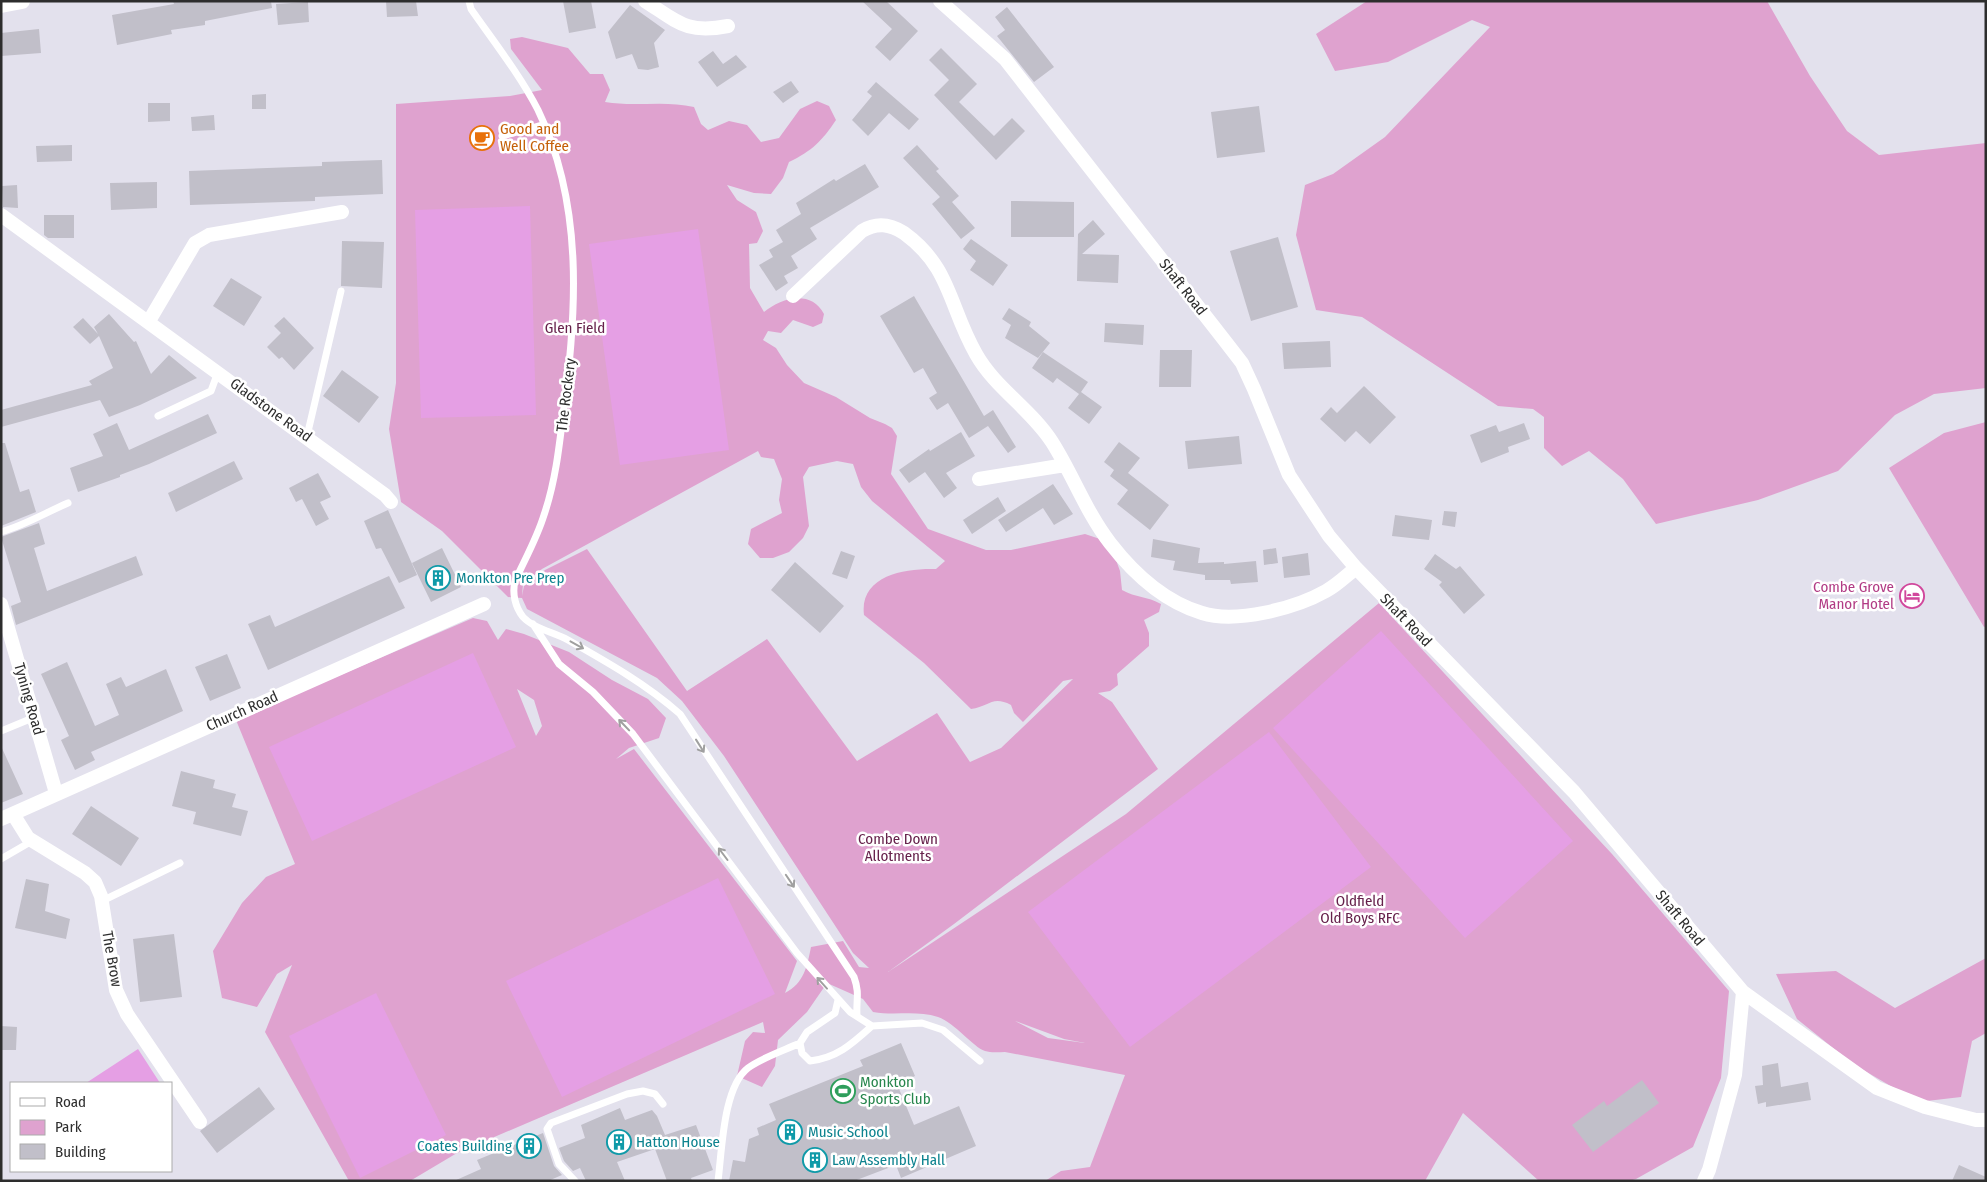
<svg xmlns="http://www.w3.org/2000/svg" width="1987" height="1182" viewBox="0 0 1987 1182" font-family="'Fira Sans Condensed',sans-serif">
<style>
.green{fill:#dfa2cf;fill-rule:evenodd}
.pitch{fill:#e59fe4}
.building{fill:#c1bfc9}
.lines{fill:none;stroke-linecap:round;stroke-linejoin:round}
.service{stroke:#fff;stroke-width:7}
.minor{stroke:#fff;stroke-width:14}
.tertiary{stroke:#fff;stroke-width:16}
.oneway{stroke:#a0a0a0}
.labels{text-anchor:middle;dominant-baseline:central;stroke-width:5;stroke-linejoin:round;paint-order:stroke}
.food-label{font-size:15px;fill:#c56008;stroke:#fff;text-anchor:start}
.street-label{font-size:15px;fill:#2d2d2d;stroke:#fff}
.park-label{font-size:15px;fill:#66214b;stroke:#fff}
.culture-label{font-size:15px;fill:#0d838f;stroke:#fff;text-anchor:start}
.hotel-label{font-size:15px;fill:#b23c85;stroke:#fff;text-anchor:end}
.leisure-label{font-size:15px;fill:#27864d;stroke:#fff;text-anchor:start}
</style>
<rect width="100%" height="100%" fill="#e3e1ed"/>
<path class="green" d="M1367 1H1767L1810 76 1847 131 1879 155 1986 143V388L1934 394 1895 415 1838 471 1758 500 1656 524 1623 479 1589 451 1562 466 1544 448V417L1533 409 1498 406 1362 317 1316 310 1296 235 1305 185 1333 174 1385 137 1490 27 1472 20 1388 62 1335 71 1316 34Z
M522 37 568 48 590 74H603L610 90 605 102C635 107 665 100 694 107L701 124 708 130 729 121 747 125 761 142 779 138 800 109 817 101 829 106 836 120C822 141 812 151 789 162L783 178 771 194 754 193 727 185 737 200 756 212 763 231 757 243 749 244 750 288 764 312C781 298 811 289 824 314L822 323 813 327 793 320 781 333 768 331 763 340 776 348 787 365 804 383 836 397 870 418 885 424 892 428 897 436 891 474 928 529 986 550H1011L1085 534 1100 539 1116 560 1120 571 1122 590C1136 598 1147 596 1161 604L1159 612 1144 620 1149 633V646L1117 674 1118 685 1110 691 1098 693 1112 702 1158 769 954 924 888 972 1126 814 1379 603 1612 854 1729 991 1721 1078 1693 1147 1636 1179 1629 1181H1539L1463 1113 1425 1181H1045L1061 1171 1090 1167 1125 1075 1005 1052C999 1052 991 1053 985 1051 973 1047 955 1023 938 1017 916 1010 895 1016 873 1012L863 999 827 983 807 1012 778 1040 775 1066 762 1087 737 1076 745 1041 753 1032 765 1033 763 1022 457 1153 410 1181H349L265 1032 292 965 277 974 257 1007 222 998 213 951 242 903 266 877 295 864 236 720 473 618 487 621 498 640 506 629 524 634 569 652 612 680 648 699 666 718 659 738 629 748 616 759 634 749 797 961 785 993C804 983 807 967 811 947L843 941 859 967 869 968 853 953 724 756 682 701 657 678 527 609 522 598 508 597 442 531 401 502 389 429 396 383V104L510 96 542 90 511 49 510 39ZM758 451 761 457 774 459 782 479 779 500 782 513 751 529 748 544 760 558H773L789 552 803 538 809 526 803 477 809 467 837 461 853 464 861 487 872 501 945 561 936 569C906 568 859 575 864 615L924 663 971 709C989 707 992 695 1011 705L1014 713 1023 722 1063 681 1073 679 1001 748 970 762 937 713 857 761 767 639 687 691 587 549 545 570 524 586 522 596 523 584 542 569ZM517 689 534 700 542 726 536 736ZM1015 1021 1064 1039 1085 1043 1048 1038Z
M1986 422V626L1984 627 1889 468 1944 433Z
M1986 958V1033L1972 1041 1961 1097 1918 1102 1853 1064 1797 1019 1776 974 1836 971 1895 1008Z"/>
<path class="pitch" d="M530 206 536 415 421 418 415 210Z
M698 229 729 450 620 465 589 244Z
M1381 631 1573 841 1465 938 1273 728Z
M473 653 516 747 312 841 269 747Z
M1269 732 1371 867 1130 1047 1028 912Z
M718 878 775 994 562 1097 506 981Z
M376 993 446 1135 360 1178 289 1036Z
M138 1049 160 1083H86Z"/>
<path class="building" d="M173 1H271L272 8 205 21V25L171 30 172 34 117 45 112 15 174 4Z
M386 1H416L418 16 387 17Z
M563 1H591L596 28 569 33Z
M862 1H886L918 31 890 61 875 47 892 29Z
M308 2 309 22 278 25 276 4Z
M630 5 665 30 654 43 659 67 648 70 638 69 632 54 616 59 608 32Z
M1007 7 1054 67 1034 82 997 36 1005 30 995 17Z
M39 29 41 53 1 56V33Z
M941 48 977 84 959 102 994 136 1012 118 1025 131 996 160 934 95 949 80 929 60Z
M713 51 723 64 736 55 747 67 717 87 698 62Z
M791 81 799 92 783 103 773 92Z
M876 82 919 119 909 130 889 113 868 136 852 120 872 96 867 92Z
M266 94V109H252V95Z
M148 103H170V121L148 122Z
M1259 106 1265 152 1217 158 1211 112Z
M214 115 215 130 192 131 191 117Z
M72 145V161L37 162 36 146Z
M917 145 939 169 936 171 959 196 952 202 975 228 961 239 932 204 940 197 903 158Z
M382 160 383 194 315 197V201L190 205 189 171 322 166V162Z
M865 164 879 187 810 228 817 239 791 256 798 268 784 276 788 283 776 291 759 265 773 257 769 250 783 242 776 230 801 214 796 203 834 179 836 181Z
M157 182V208L111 210 110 183Z
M17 185 18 208 3 207 2 186Z
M1011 201 1074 202V237H1011Z
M44 215H74V238H48L44 235Z
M1093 220 1105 234 1082 254 1119 255 1118 283 1077 281 1078 234Z
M1278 237 1298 307 1251 321 1230 251Z
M971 239 1008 265 993 286 970 270 976 261 963 249Z
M342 241 384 242 382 288 341 286Z
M231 278 262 297 244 326 213 306Z
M914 296 984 416 993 410 1016 447 1008 453 988 426 969 438 948 403 937 410 929 398 937 393 923 368 914 373 880 316Z
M1009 308 1031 322 1029 326 1050 343 1038 358 1005 338 1011 325 1002 319Z
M109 314 134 342 136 341 151 374 169 355 197 378 140 405 109 417 100 400 1 427V410L92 385 89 381 113 368 99 336 90 344 73 327 83 318 98 334 94 327Z
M284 317 314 348 294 370 282 357 279 359 267 347 281 333 274 326Z
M1105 323 1144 325 1143 345 1104 342Z
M1330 341 1331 367 1284 369 1282 343Z
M1160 350H1192L1191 387H1159Z
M1043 352 1088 382 1081 392 1102 407 1089 424 1068 408 1079 394 1057 378 1053 383 1032 368Z
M342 370 379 397 359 423 323 396Z
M1364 386 1396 417 1370 444 1356 431 1345 442 1320 419 1331 407 1337 413Z
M208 414 217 433 149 464 120 475V477L78 492 70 468 103 456 93 434 117 423 129 450Z
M1524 423 1530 439 1508 447 1509 452 1481 463 1470 435 1496 425 1499 432Z
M961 432 975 456 946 473 957 488 944 498 925 472 909 483 899 470 929 449 930 451Z
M1239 436 1242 464 1188 469 1185 441Z
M1119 442 1140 458 1128 473 1169 505 1150 530 1117 504 1128 490 1110 476 1114 470 1104 462Z
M1 443H5L20 492 29 489 36 512 1 526Z
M234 461 243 479 176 512 168 493Z
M318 473 331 497 320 502 329 519 316 526 302 499 296 502 289 488Z
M1053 484 1073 514 1054 525 1043 508 1006 532 998 520Z
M998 497 1006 511 972 534 963 520Z
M388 510 417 575 399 583 381 548 376 549 364 521Z
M1444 511 1457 512 1455 527 1442 525Z
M1395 515 1432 520 1429 540 1392 536Z
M39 523 45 544 34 548 47 591 136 556 143 575 16 625 11 606 21 602 1 537Z
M1153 539 1200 548 1198 563 1224 562V564L1256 561 1258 582 1231 584 1230 580H1205V575L1173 570 1175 561 1151 557Z
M442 548 461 587 431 602 412 563Z
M1276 548 1278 563 1264 565 1263 550Z
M841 551 855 556 847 579 832 574Z
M1308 553 1310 575 1284 578 1282 557Z
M1435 554 1456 569 1460 566 1485 595 1464 614 1439 585 1442 582 1424 569Z
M795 562 844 606 820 633 771 590Z
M389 576 405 608 268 670 248 624 270 615 275 627Z
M227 654 241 688 210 701 195 667Z
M67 662 95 726 119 715 106 684 121 677 126 687 166 669 183 711 91 752 95 760 75 770 61 740 69 736 41 674Z
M1 746 23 794 1 803Z
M181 771 215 780 213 788 236 794 232 807 248 811 241 836 193 824 196 812 172 806Z
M91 806 139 838 121 866 72 834Z
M26 879 49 884 45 911 70 919 66 939 15 928Z
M174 934 182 997 140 1002 133 939Z
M1 1026 17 1027 16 1050H1Z
M901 1043 915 1076 897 1084 914 1125 959 1106 976 1146 901 1178 896 1165 854 1181H729L733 1160 745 1162 749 1139 759 1135 757 1128 776 1120 769 1104 863 1066 860 1060Z
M1778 1063 1781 1087 1808 1082 1811 1100 1766 1107V1102L1758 1104 1755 1086 1763 1085 1762 1066Z
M1642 1080 1659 1103 1593 1152 1572 1125 1604 1101 1607 1106Z
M259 1087 275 1109 217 1153 200 1131Z
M620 1108 625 1120 652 1110 657 1116 665 1135 696 1125 713 1170 691 1178 692 1181H667L655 1149 617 1162 625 1181H586L580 1168 573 1171 564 1161 559 1148 585 1138 581 1125Z
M543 1133 554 1166 562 1175 548 1181H454L481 1169 477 1160Z
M1959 1165 1986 1177V1181H1952Z"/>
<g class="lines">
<path class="service" d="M469 1 471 9C494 42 520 75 538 110 584 205 577 314 563 415 559 449 555 483 544 515 537 538 525 559 515 581 512 593 515 607 523 617 534 629 554 632 568 640 607 662 646 684 680 714L854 977C860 994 856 999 857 1016
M502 136 543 125
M158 416 211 391 218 372
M307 436 341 291
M1 532C25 525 45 513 68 503
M533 624 559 664 593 692 633 734 797 953 850 1012 872 1026 922 1023 943 1030 980 1061
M1 731 35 717
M1 859 32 841
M102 901 180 863
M838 1000 835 1013 807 1032 800 1043 802 1053 810 1061C837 1058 852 1044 872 1026
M575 1181 559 1164 547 1129 551 1123 627 1094 643 1091 655 1094 663 1104
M718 1181C722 1151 723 1087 748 1068 761 1058 785 1050 800 1043"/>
<path class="minor" d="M645 1C678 22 686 34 728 26
M940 1 1005 59 1225 341 1242 363 1254 389 1289 475 1329 536 1356 568 1574 792 1743 992 1877 1088 1925 1107 1976 1120H1986
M1 215 385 495 391 502
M793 296 862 231C877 222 890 224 904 233 951 267 949 307 976 354 995 388 1031 409 1052 442 1073 475 1086 512 1110 543 1134 574 1165 602 1202 613 1236 624 1296 608 1326 591 1337 585 1346 576 1356 568
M149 321 195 243 209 235 342 212
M979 479 1065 465
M1 604 56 793
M13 814 28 838 85 873 95 882 101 896 116 990 127 1014 200 1122
M1 819 484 604
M1704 1181 1709 1170 1735 1075 1743 992"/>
<path class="tertiary" d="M1 5 22 1"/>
</g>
<defs><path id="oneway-shaft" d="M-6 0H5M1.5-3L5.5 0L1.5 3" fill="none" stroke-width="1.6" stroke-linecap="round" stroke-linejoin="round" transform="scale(1.25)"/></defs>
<g class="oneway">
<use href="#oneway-shaft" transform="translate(577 645) rotate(29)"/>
<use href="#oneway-shaft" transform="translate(624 725) rotate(-134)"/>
<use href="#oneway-shaft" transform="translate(700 746) rotate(58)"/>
<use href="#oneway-shaft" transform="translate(723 854) rotate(-127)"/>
<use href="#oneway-shaft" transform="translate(790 881) rotate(56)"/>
<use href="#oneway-shaft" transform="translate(822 983) rotate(-132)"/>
</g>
<defs>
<symbol id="cafe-ring" viewBox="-11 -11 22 22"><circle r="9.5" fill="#fff" stroke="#e8710a" stroke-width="1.5"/><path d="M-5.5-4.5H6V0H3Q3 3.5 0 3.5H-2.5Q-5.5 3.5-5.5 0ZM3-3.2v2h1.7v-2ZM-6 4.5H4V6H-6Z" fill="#e8710a"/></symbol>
<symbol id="building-ring" viewBox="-11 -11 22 22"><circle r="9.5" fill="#fff" stroke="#0f9aa8" stroke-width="1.5"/><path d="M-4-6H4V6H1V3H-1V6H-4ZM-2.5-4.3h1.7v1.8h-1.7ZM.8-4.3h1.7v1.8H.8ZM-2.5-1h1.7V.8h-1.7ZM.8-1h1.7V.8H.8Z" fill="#0f9aa8"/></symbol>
<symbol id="hotel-ring" viewBox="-11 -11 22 22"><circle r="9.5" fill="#fff" stroke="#d1479c" stroke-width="1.5"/><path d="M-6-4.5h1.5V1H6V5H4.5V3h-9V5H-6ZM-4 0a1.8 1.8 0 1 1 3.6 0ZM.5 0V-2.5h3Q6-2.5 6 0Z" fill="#d1479c"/></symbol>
<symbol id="stadium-ring" viewBox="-11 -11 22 22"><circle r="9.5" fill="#fff" stroke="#2e9e5b" stroke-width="1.5"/><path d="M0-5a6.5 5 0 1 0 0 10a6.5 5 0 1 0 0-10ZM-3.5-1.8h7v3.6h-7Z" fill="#2e9e5b"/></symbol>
</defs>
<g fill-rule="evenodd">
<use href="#cafe-ring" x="468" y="124" width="28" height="28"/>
<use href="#building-ring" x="424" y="564" width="28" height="28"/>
<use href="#hotel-ring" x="1898" y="582" width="28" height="28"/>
<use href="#stadium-ring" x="829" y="1077" width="28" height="28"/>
<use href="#building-ring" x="776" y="1118" width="28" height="28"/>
<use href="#building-ring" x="605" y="1128" width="28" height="28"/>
<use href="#building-ring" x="515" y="1132" width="28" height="28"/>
<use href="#building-ring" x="801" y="1146" width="28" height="28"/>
</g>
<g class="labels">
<g class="food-label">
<text x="500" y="129">Good and<tspan x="500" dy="17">Well Coffee</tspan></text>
</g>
<g class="street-label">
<text transform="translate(1183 287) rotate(52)">Shaft Road</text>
<text transform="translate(566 395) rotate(-83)">The Rockery</text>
<text transform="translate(271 410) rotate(36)">Gladstone Road</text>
<text transform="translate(1406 620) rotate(46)">Shaft Road</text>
<text transform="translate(29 699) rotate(74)">Tyning Road</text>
<text transform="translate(242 711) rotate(-24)">Church Road</text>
<text transform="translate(1680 918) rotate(50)">Shaft Road</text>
<text transform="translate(112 959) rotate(80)">The Brow</text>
</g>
<g class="park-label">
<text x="575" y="328">Glen Field</text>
<text x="898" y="839">Combe Down<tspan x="898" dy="17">Allotments</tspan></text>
<text x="1360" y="901">Oldfield<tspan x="1360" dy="17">Old Boys RFC</tspan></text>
</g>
<g class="culture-label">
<text x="456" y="578">Monkton Pre Prep</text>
<text x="808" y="1132">Music School</text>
<text x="636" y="1142">Hatton House</text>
<text x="512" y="1146" text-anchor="end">Coates Building</text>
<text x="832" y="1160">Law Assembly Hall</text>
</g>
<g class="hotel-label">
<text x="1894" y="587">Combe Grove<tspan x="1894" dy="17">Manor Hotel</tspan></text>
</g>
<g class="leisure-label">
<text x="860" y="1082">Monkton<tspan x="860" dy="17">Sports Club</tspan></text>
</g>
</g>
<rect width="1987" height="1182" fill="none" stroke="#2d2d2d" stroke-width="5"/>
<rect x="10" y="1082" width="162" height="90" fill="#ffffff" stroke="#ababab"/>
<rect x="20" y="1098" width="25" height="8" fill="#ffffff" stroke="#ababab"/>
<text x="55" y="1107" font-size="15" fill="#2d2d2d">Road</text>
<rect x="20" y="1120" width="25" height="15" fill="#dfa2cf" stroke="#ababab"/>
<text x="55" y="1132" font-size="15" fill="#2d2d2d">Park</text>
<rect x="20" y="1144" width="25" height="15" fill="#c1bfc9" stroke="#ababab"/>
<text x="55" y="1157" font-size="15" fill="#2d2d2d">Building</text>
</svg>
